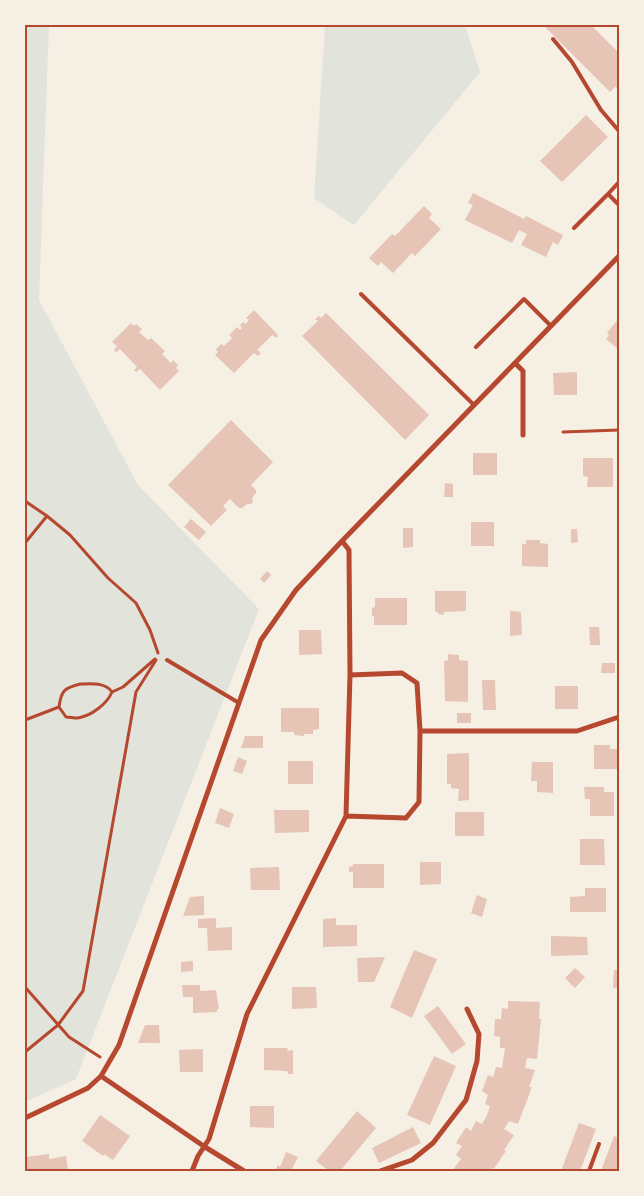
<svg xmlns="http://www.w3.org/2000/svg" width="644" height="1196" viewBox="0 0 644 1196" font-family="Raleway,sans-serif">
<style>
.green{fill:#e2e4dc}
.building{fill:#e6c5b7}
.lines{fill:none;stroke-linecap:round;stroke-linejoin:round}
.path{stroke:#b5482f;stroke-width:3}
.service{stroke:#b5482f;stroke-width:4}
.minor{stroke:#b5482f;stroke-width:5}
.neatline{fill:none;stroke:#b5482f;stroke-width:2}
</style>
<rect width="100%" height="100%" fill="#f6efe4"/>
<path class="green" d="M25 25H49L39 300 138 485 259 609 76 1079 25 1102Z
M325 25H465L480 72 354 225 314 198Z"/>
<path class="building" d="M543 25H591L619 53V87L617 89 616 86 610 92Z
M586 115 608 137 562 182 540 161Z
M473 193 524 219 526 216 563 235 558 245 553 242 546 257 521 245 527 234 519 230 512 243 465 220 473 205 468 203Z
M424 206 432 214 429 218 441 229 415 256 412 253 393 273 381 262 378 266 369 258 392 234 395 236Z
M254 310 278 335 276 338 272 335 257 350 261 353 258 356 254 353 234 373 215 355 218 352 216 349 221 344 224 346 232 338 229 335 237 327 240 330 242 328 240 325 243 322 246 324 249 320 246 318Z
M326 313 429 415 405 440 302 336 318 321 315 319 319 316 321 318Z
M619 318V350L606 339 609 335 607 333Z
M131 323 134 326 136 324 142 329 139 332 148 340 151 338 165 351 162 354 171 363 173 360 178 365 176 368 179 371 160 390 140 369 136 372 134 370 137 367 120 349 116 352 114 350 117 346 112 342Z
M577 372V395H554L553 373Z
M231 420 273 462 251 485 256 490V493L252 498 253 502 251 504H247L242 508H239L230 499 223 506 227 510 211 526 168 485Z
M473 453H497V475H473Z
M583 458H613V487H587L588 477 583 476Z
M445 483 453 484V497H444Z
M191 519 206 532 199 540 184 527Z
M471 522H494V546H471Z
M403 528H413V547L403 548Z
M571 529H577L578 542 571 543Z
M526 540H540V543L548 544V567L522 566V544H526Z
M267 571 271 575 264 583 260 579Z
M435 591H466V611L444 612 443 615 438 614V612H435Z
M375 598H407V625H374V616H372V608L375 607Z
M510 611 521 612 522 635 510 636Z
M589 627H599L600 645H590Z
M299 630H321L322 654 299 655Z
M448 654 459 655V660L468 661V702L445 701 444 661 448 660Z
M602 663H615V673H601Z
M482 680H495L496 710H483Z
M555 686H578V709H555Z
M281 708H319V729L313 730V734H304V736L294 735V732H281Z
M457 713H471V723H457Z
M245 736H263V748H241Z
M594 745H610V749H617L618 769H594Z
M469 753V800L458 801 459 789 451 788V784H447V754Z
M238 757 247 761 242 774 233 771Z
M288 761H313V784H288Z
M532 762H553V793L537 792V781H531Z
M584 787H604V792H614V816H590V799H585Z
M220 808 234 814 229 828 215 823Z
M274 810H309V832L275 833Z
M455 812H484V836H455Z
M580 839H604L605 865H580Z
M420 862H441V884L420 885Z
M353 864H384V888H353V872H349V867L353 866Z
M279 867 280 890H251L250 868Z
M585 888H606V912H570V897L585 896Z
M477 895 487 899 482 917 471 913Z
M204 896V915L183 916 190 897Z
M216 918V928L232 927V950L208 951 207 928H198V919Z
M336 918V925H357V946L323 947V919Z
M551 936 587 937 588 955 551 956Z
M414 950 437 959 412 1018 390 1007Z
M385 957 374 982H358L357 958Z
M193 961V971L181 972V962Z
M575 968 585 977 575 988 565 978Z
M614 970H619V988H613Z
M182 985H200V991L216 990 219 1009H217V1012L193 1013V997H183Z
M292 987H316L317 1008 292 1009Z
M508 1001 540 1002 539 1019H541L537 1059 527 1058 525 1068 535 1070 529 1087H532L518 1124 509 1121 504 1129 514 1135 504 1150 506 1151 493 1170 492 1168 490 1171H452L461 1159 456 1155 462 1146 456 1143 466 1127 471 1131 476 1121 482 1124 487 1115 490 1106 485 1104 488 1095 482 1091 488 1075 493 1077 496 1067 502 1068 505 1048H500V1037L494 1036 495 1019H501L502 1008 508 1009Z
M438 1006 466 1044 452 1054 424 1016Z
M145 1025H159L160 1043H138Z
M264 1048H288L287 1051 293 1050V1074H288L287 1071 264 1070Z
M203 1049V1072H180L179 1050Z
M434 1056 456 1066 430 1125 407 1115Z
M250 1106H274V1128L250 1127Z
M357 1111 376 1128 340 1171H329L316 1161Z
M100 1115 130 1136 113 1160 104 1154 103 1156 82 1141Z
M579 1123 596 1129 580 1171H561Z
M413 1127 421 1143 379 1163 372 1148Z
M614 1136 619 1138V1171H601Z
M286 1152 298 1157 291 1171H275L278 1165 280 1167Z
M49 1154V1159L66 1156 68 1170 25 1171V1157Z"/>
<g class="lines">
<path class="path" d="M563 432 619 430
M25 501 47 516
M25 543 47 516 70 535 108 578 136 603 150 630 158 653
M80 684C92 684 105 682 112 692 107 704 91 716 78 718 74 718 69 717 66 717L59 707C61 691 64 688 80 684Z
M112 692 123 687 155 659
M25 720 59 707
M25 987 69 1037 100 1057
M25 1052 58 1025 83 991 136 692 156 660"/>
<path class="service" d="M553 39 572 62 601 110 619 131
M619 182 608 194 619 205
M574 228 608 194
M361 294 474 405
M476 347 524 299 551 326
M167 660 239 703
M589 1171 599 1144"/>
<path class="minor" d="M515 363 523 371V435
M342 541 349 550 350 675 346 816 406 818 419 802 420 731 417 683 402 673 350 675
M420 731H577L619 717
M101 1076 205 1147 244 1171
M25 1118 88 1088 101 1076 119 1045 261 640 296 590 342 541 619 256
M192 1171 198 1156 209 1139 247 1014 346 816
M380 1171 412 1160 433 1143 466 1100 477 1061 479 1034 467 1009"/>
</g>
<rect width="644" height="1196" fill="none" stroke="#f6efe4" stroke-width="52"/>
<rect x="26" y="26" width="592" height="1144" class="neatline"/>
</svg>
